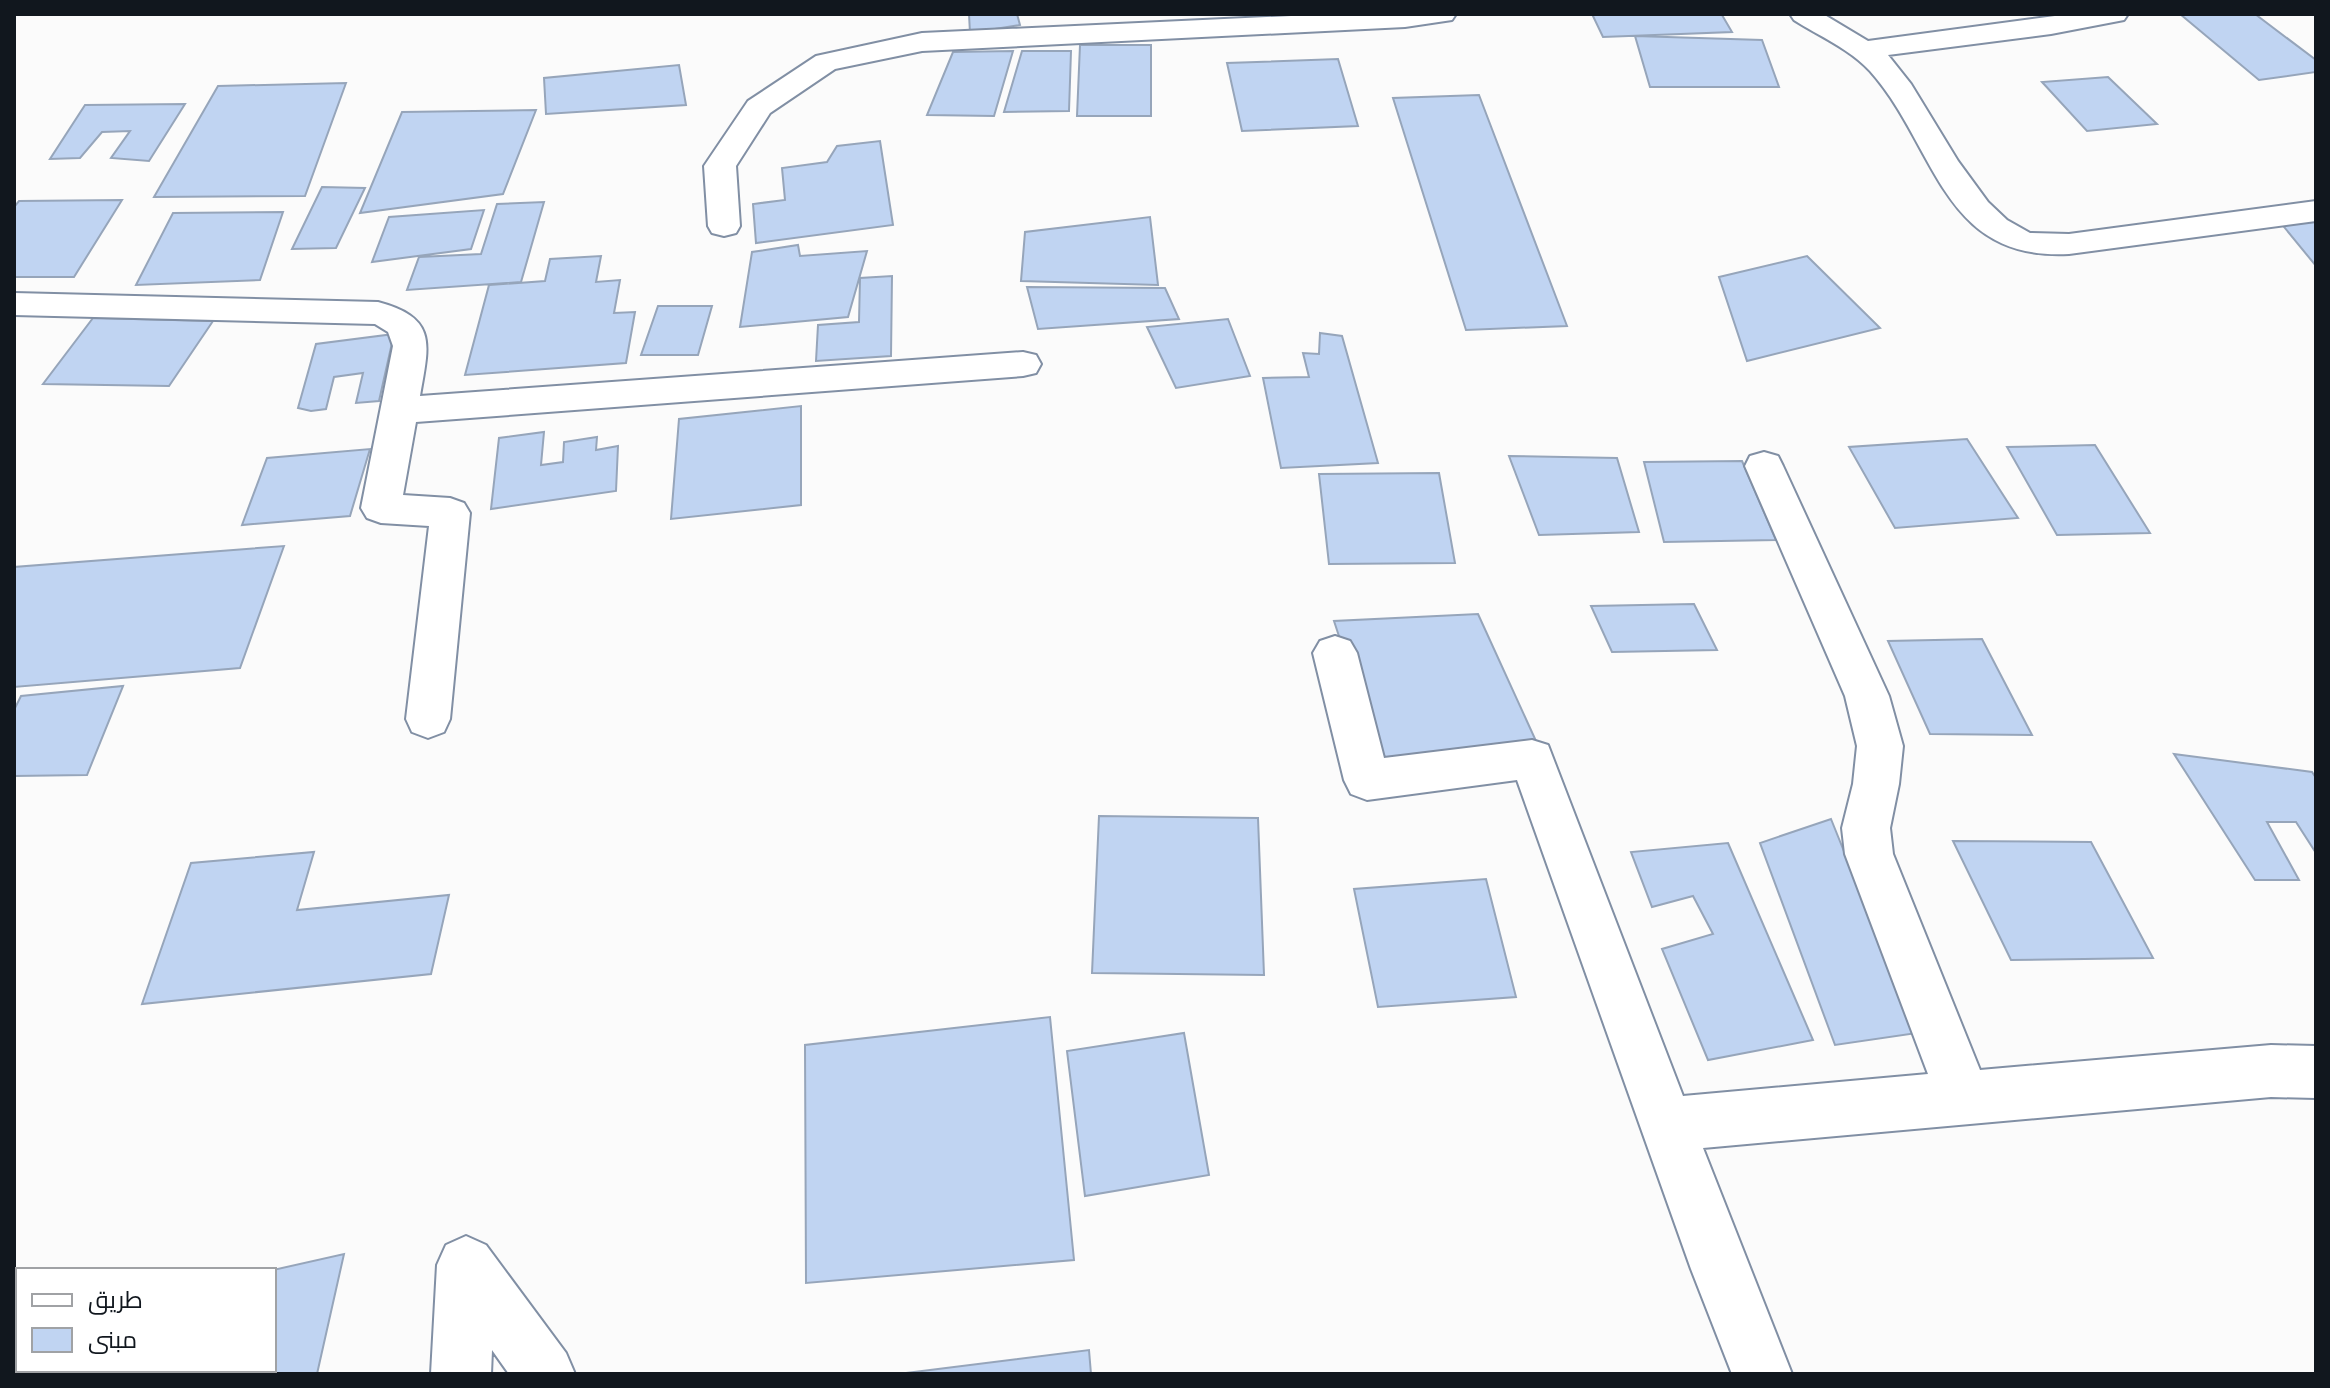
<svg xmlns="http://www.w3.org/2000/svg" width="2330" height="1388" viewBox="0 0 2330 1388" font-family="Cabin,Cairo,sans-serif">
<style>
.building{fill:#c0d4f2;stroke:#96a5ba;stroke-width:2}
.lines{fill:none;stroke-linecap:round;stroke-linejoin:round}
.street-casing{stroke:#818fa4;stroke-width:4}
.street{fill:#fff;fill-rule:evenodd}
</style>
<rect width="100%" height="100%" fill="#fbfbfb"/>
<path class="building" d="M969 14H1017L1020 25 970 33Z
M1592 14 1722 15 1732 32 1603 37Z
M2180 14H2255L2316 60V72L2259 80Z
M1635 36 1762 40 1779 87H1650Z
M1080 45H1151V116H1077Z
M1013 51 994 116 927 115 953 52Z
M1022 51H1071L1069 111 1004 112Z
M1338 59 1358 126 1242 131 1227 63Z
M679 65 686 105 546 114 544 78Z
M2108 77 2157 124 2087 131 2042 82Z
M346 83 305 196 154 197 218 86Z
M1479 95 1567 326 1466 330 1393 98Z
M185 104 149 161 111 158 130 131 102 132 80 158 50 159 85 105Z
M536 110 503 194 360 213 402 112Z
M880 141 893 225 756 243 753 204 785 200 782 168 827 162 837 146Z
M322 187 365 188 336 248 292 249Z
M122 200 74 277H14V207L19 201Z
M544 202 521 282 407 290 419 257 481 254 497 204Z
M484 210 471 249 372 262 389 217Z
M283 212 260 280 136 285 173 213Z
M1150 217 1158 285 1021 281 1025 232Z
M2316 217V266L2280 222Z
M798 245 800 256 867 251 848 317 740 327 752 252Z
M601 256 596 282 620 280 614 313 635 312 626 363 465 375 489 285 545 281 550 259Z
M1807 256 1880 328 1747 361 1719 277Z
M892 276 891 356 816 361 818 325 859 322 860 278Z
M1027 287 1165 288 1179 319 1038 329Z
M658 306H712L698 355H641Z
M93 318 213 321 169 386 43 384Z
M1228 319 1250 376 1176 388 1147 327Z
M1320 333 1342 336 1378 463 1281 468 1263 378 1309 377 1303 353 1319 354Z
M394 334 379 401 356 403 363 373 334 377 326 409 311 411 298 408 316 344Z
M801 406V505L671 519 679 419Z
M544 432 541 465 563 462 564 442 597 437 596 450 618 446 616 491 491 509 499 438Z
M1967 439 2018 518 1895 528 1849 447Z
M2095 445 2150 533 2057 535 2007 447Z
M370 449 350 516 242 525 267 458Z
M1509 456 1617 458 1639 532 1539 535Z
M1742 461 1776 540 1664 542 1644 462Z
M1439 473 1455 563 1329 564 1319 474Z
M284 546 240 668 14 687V567Z
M1694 604 1717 650 1612 652 1591 606Z
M1478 614 1536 741 1382 767 1334 621Z
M1982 639 2032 735 1930 734 1888 641Z
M123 686 87 775 14 776V710L21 696Z
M2174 754 2312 772 2316 778V853L2296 822H2267L2299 880H2255Z
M1099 816 1258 818 1264 975 1092 973Z
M1831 819 1917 1033 1835 1045 1760 843Z
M1953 841 2091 842 2153 958 2011 960Z
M1728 843 1813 1040 1708 1060 1662 949 1713 934 1693 896 1652 907 1631 852Z
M314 852 297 910 449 895 431 974 142 1004 191 863Z
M1486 879 1516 997 1378 1007 1354 889Z
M1050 1017 1074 1260 806 1283 805 1045Z
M1184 1033 1209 1175 1085 1196 1067 1051Z
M344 1254 317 1374H150L151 1370H274L273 1270Z
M1089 1350 1091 1374H898Z"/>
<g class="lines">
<defs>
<path id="street" d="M1333 14H1456L1452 20 1405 27 922 51 835 69 770 113 736 166 740 226 736 233 724 236 712 233 708 226 704 166 748 101 816 56 922 33Z
M1790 14H1823L1868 41 2070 14H2128L2124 20 2051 34 1888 55 1911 84 1958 161 1988 202 2007 220 2030 233 2069 234 2316 201V221L2069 254C1941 261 1937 146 1870 71 1850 49 1819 36 1794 20Z
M14 293 378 302C438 318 429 344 420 396L1023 352 1036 355 1041 364 1036 373 1023 376 416 422 403 495 450 498 464 503 470 513 450 719 444 732 428 738 412 732 406 719 429 526 381 523 367 518 361 508 393 346 388 332 375 324 14 315Z
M1764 452 1778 456 1783 466 1889 696 1903 746 1899 784 1890 828 1893 854 1980 1070 2271 1045 2316 1046V1098L2271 1097 1703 1148 1792 1374H1732L1691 1269 1517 780 1367 800 1351 794 1344 780 1313 653 1320 641 1335 636 1350 641 1357 653 1384 758 1532 740 1548 745 1683 1096 1928 1074 1845 854 1842 828 1853 784 1857 746 1845 696 1745 466 1750 456Z
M466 1236 486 1245 566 1353 575 1374H509L492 1350 491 1374H431L437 1265 446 1245Z"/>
</defs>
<use href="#street" class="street-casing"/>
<use href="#street" class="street"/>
</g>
<rect width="2330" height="1388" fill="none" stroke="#11171e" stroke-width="32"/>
<rect x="16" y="1268" width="260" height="104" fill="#ffffff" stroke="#a0a2a5" stroke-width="2"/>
<rect x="32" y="1294" width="40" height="12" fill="#ffffff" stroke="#a0a2a5" stroke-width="2"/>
<text x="88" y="1308" font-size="24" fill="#11171e">طريق</text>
<rect x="32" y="1328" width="40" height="24" fill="#c0d4f2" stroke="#a0a2a5" stroke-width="2"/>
<text x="88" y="1348" font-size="24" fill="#11171e">مبنى</text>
</svg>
